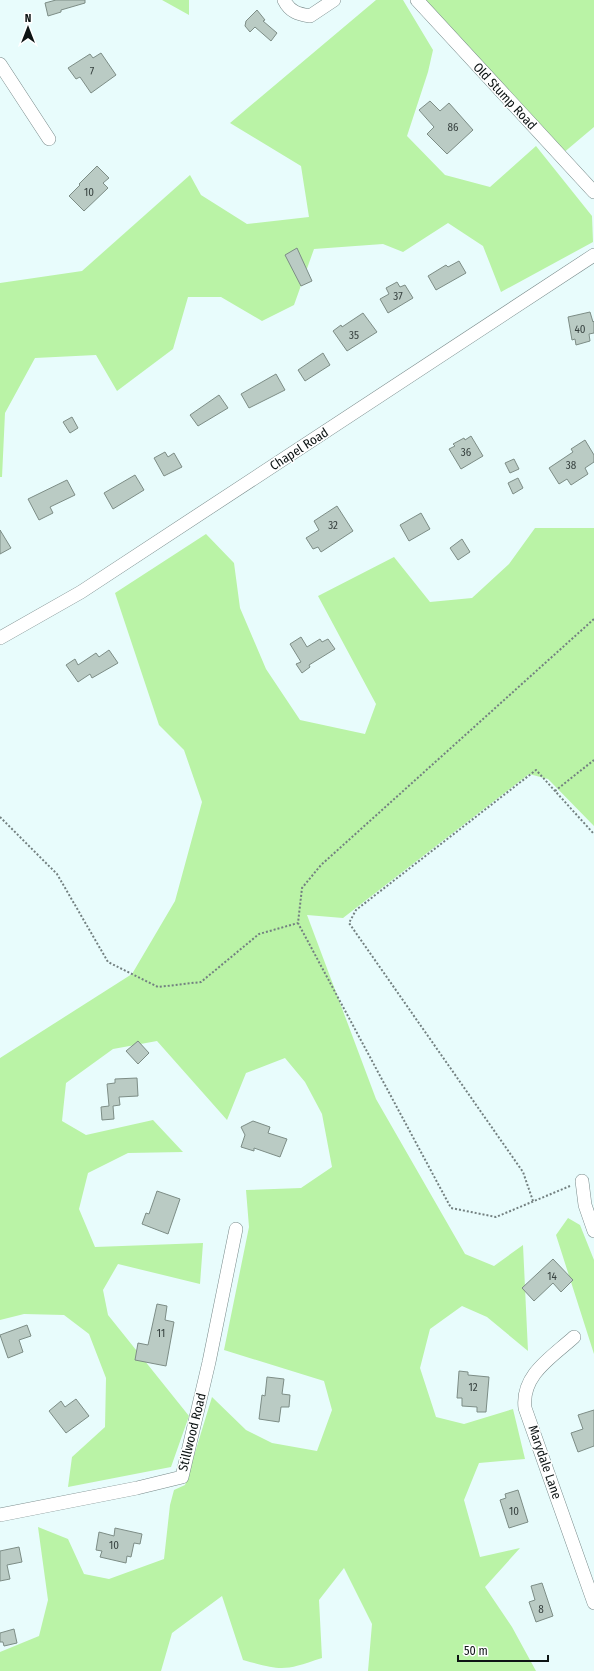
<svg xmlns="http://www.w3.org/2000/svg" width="594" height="1671" viewBox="0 0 594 1671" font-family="'Fira Sans Condensed',sans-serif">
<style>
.green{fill:#baf3a6}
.building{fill:#bacbc4;stroke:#7d8d86}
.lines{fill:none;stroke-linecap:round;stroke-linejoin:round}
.minor-casing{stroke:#788a8a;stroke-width:14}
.path{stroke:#738080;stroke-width:2;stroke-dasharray:2 2;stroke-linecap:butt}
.minor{stroke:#fff;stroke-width:13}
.labels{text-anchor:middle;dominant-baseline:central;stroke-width:3;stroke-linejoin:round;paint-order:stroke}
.number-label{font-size:11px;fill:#384240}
.street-label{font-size:13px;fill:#0d1414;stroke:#fff}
</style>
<rect width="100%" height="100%" fill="#e8fcfc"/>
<path class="green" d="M162 0H189V15Z
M376 0H403L433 50 428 72 407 136 445 175 490 187 536 146 592 216 593 242 501 292 483 246 448 223 403 252 383 244 314 249 294 305 262 321 221 297H188L173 349 117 391 96 355 35 358 5 413 2 477H0V283L82 271 190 175 201 195 247 224 309 217 301 166 230 123Z
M420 0H594V127L562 154Z
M535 528H594V826L548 779 529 774 343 918 307 915 376 1099 465 1254 494 1266 523 1245 528 1351 487 1317 462 1306 430 1329 420 1368 436 1417 464 1424 513 1409 525 1459 479 1463 464 1500 480 1557 520 1548 485 1587 512 1627 536 1671H368L372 1624 344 1568 319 1600 322 1658C283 1671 283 1671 243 1660L222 1596 172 1633 161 1671H0V1652L39 1636 48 1600 38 1527 68 1539 84 1574 109 1579 164 1559 170 1505 174 1490 185 1485 212 1397 246 1430 272 1443 317 1451 332 1410 324 1381 224 1350 249 1227 246 1190 301 1188 332 1167 322 1114 305 1082 285 1058 246 1073 227 1120 157 1041 113 1049 66 1083 62 1121 86 1135 153 1120 183 1152 128 1153 88 1173 79 1209 95 1247 203 1243 200 1284 118 1264 103 1290 108 1315 189 1416 171 1467 68 1487 72 1457 105 1427 106 1378 89 1334 64 1315 24 1314 0 1320V1058L132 974 175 901 202 802 184 750 159 725 115 593 206 534 234 563 240 608 266 669 300 720 365 734 376 704 318 596 394 557 430 602 472 598 509 564Z
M568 1218 580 1225 594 1260V1354L556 1235Z"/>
<path class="building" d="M56 0H85V3L61 10V12L48 16 45 3Z
M257 10 265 20 263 21 277 33 271 41 255 27 250 32 245 26 246 21Z
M101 53 116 75 91 93 80 77 76 79 68 68 90 54 93 58Z
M430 101 440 111 449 103 473 130 447 154 427 134 434 127 419 110Z
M97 166 109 178 103 183 108 188 84 211 69 196 80 185 79 184Z
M297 248 312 281 301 286 285 255Z
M459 261 466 273 436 290 428 276 446 265 448 267Z
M397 282 400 287 405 285 413 298 388 313 380 299 389 294 386 288Z
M590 312 593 322 594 321V333L589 334 590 341 576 345 575 339 572 340 568 317Z
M363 313 377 332 347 351 333 331 341 325 342 327Z
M323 353 330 365 305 381 298 370Z
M276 374 285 390 249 408 241 394Z
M219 395 228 408 198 426 190 415Z
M72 417 78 428 70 433 63 422Z
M471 436 483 456 461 469 449 449 455 446 453 444 464 438 465 440Z
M585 440 594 455V462L585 468 588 474 571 485 567 479 559 484 549 468 573 452 571 449Z
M165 452 168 457 174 453 182 467 164 476 154 458Z
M514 459 519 469 510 473 505 463Z
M135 475 144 490 113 509 104 493Z
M518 478 523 488 513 494 508 483Z
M67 480 75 495 50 507 53 513 39 520 28 499Z
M337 506 353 531 321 552 318 547 313 549 306 538 319 530 314 521Z
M421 513 430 529 409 541 400 525Z
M0 530 11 548 0 554Z
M462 539 470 552 458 560 450 548Z
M301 637 307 647 320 639 322 642 328 639 335 649 309 665 310 667 302 673 296 664 301 662 290 644Z
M109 650 118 663 92 678 90 674 78 682 66 665 75 659 78 665 96 653 99 657Z
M138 1041 149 1053 138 1064 126 1051Z
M137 1078 138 1096 119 1097 120 1105 113 1106 114 1119 102 1120 101 1107 109 1106 107 1084 115 1083V1079Z
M253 1121 270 1127 268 1133 287 1139 280 1157 254 1148V1151L241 1147 245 1135 241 1127Z
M157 1191 180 1199 168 1234 142 1224 146 1213 149 1214Z
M553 1259 573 1280 561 1292 553 1283 534 1301 522 1288Z
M157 1304 167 1306 165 1320 174 1322 166 1366 135 1360 138 1343 148 1345Z
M27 1325 31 1336 19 1340 23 1352 8 1358 0 1335Z
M459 1371 468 1372V1375L489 1377 486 1412H477V1407L462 1406V1398H457Z
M267 1377 284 1379 282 1394 290 1395 289 1407H281L279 1422 259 1419 262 1395 265 1396Z
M76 1399 89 1416 66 1433 49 1411 61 1401 65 1407Z
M594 1410V1446L578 1452 571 1433 583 1429 578 1415Z
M518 1490 528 1522 509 1528 500 1500 506 1498 505 1494Z
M115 1528 142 1534 140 1544 134 1543 131 1557 127 1556 126 1563 100 1557 102 1551 96 1550 99 1532 114 1536Z
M19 1547 22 1562 7 1565 10 1579 0 1581V1551Z
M542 1583 553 1616 536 1622 529 1602 535 1600 531 1586Z
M14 1629 17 1643 4 1646 3 1642H0V1633Z"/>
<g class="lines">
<defs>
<path id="minor" d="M284 0C290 12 298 14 310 16L334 0
M417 0 594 192
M0 64 49 139
M0 638 81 592 594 255
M582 1181 585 1205 594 1231
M574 1337C552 1357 521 1375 525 1408L594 1603
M0 1515 137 1488 182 1477 209 1362 236 1229"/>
</defs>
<use href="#minor" class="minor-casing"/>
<path class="path" d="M555 791 594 760
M0 817 57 874 108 962 158 987 201 982 259 934 298 923
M570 1186 496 1217 451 1208 298 923 302 888 321 865 594 619
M533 1201 523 1172 349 923 356 910 536 770 594 834"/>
<use href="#minor" class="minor"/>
</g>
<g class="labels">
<g class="number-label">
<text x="92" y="71">7</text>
<text x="453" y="127">86</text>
<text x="89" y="192">10</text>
<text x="398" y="296">37</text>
<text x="580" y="329">40</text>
<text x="354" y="335">35</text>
<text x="466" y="452">36</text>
<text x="571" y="465">38</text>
<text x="333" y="525">32</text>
<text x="552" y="1276">14</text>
<text x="161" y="1333">11</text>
<text x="473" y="1387">12</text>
<text x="514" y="1511">10</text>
<text x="114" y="1545">10</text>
<text x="541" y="1609">8</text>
</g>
<g class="street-label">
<text transform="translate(505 96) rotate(47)">Old Stump Road</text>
<text transform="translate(299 449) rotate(-33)">Chapel Road</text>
<text transform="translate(192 1432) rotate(-76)">Stillwood Road</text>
<text transform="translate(545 1462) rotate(71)">Marydale Lane</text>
</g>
</g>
<g transform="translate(28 28)" stroke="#ffffff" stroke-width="3" paint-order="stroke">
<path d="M0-3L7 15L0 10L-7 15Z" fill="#0d1414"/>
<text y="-6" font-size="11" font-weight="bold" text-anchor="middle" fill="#0d1414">N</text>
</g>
<path d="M458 1655v6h90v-6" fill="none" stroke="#0d1414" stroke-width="2"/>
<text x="464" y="1655" font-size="12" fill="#0d1414" stroke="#ffffff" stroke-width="3" paint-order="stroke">50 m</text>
</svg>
